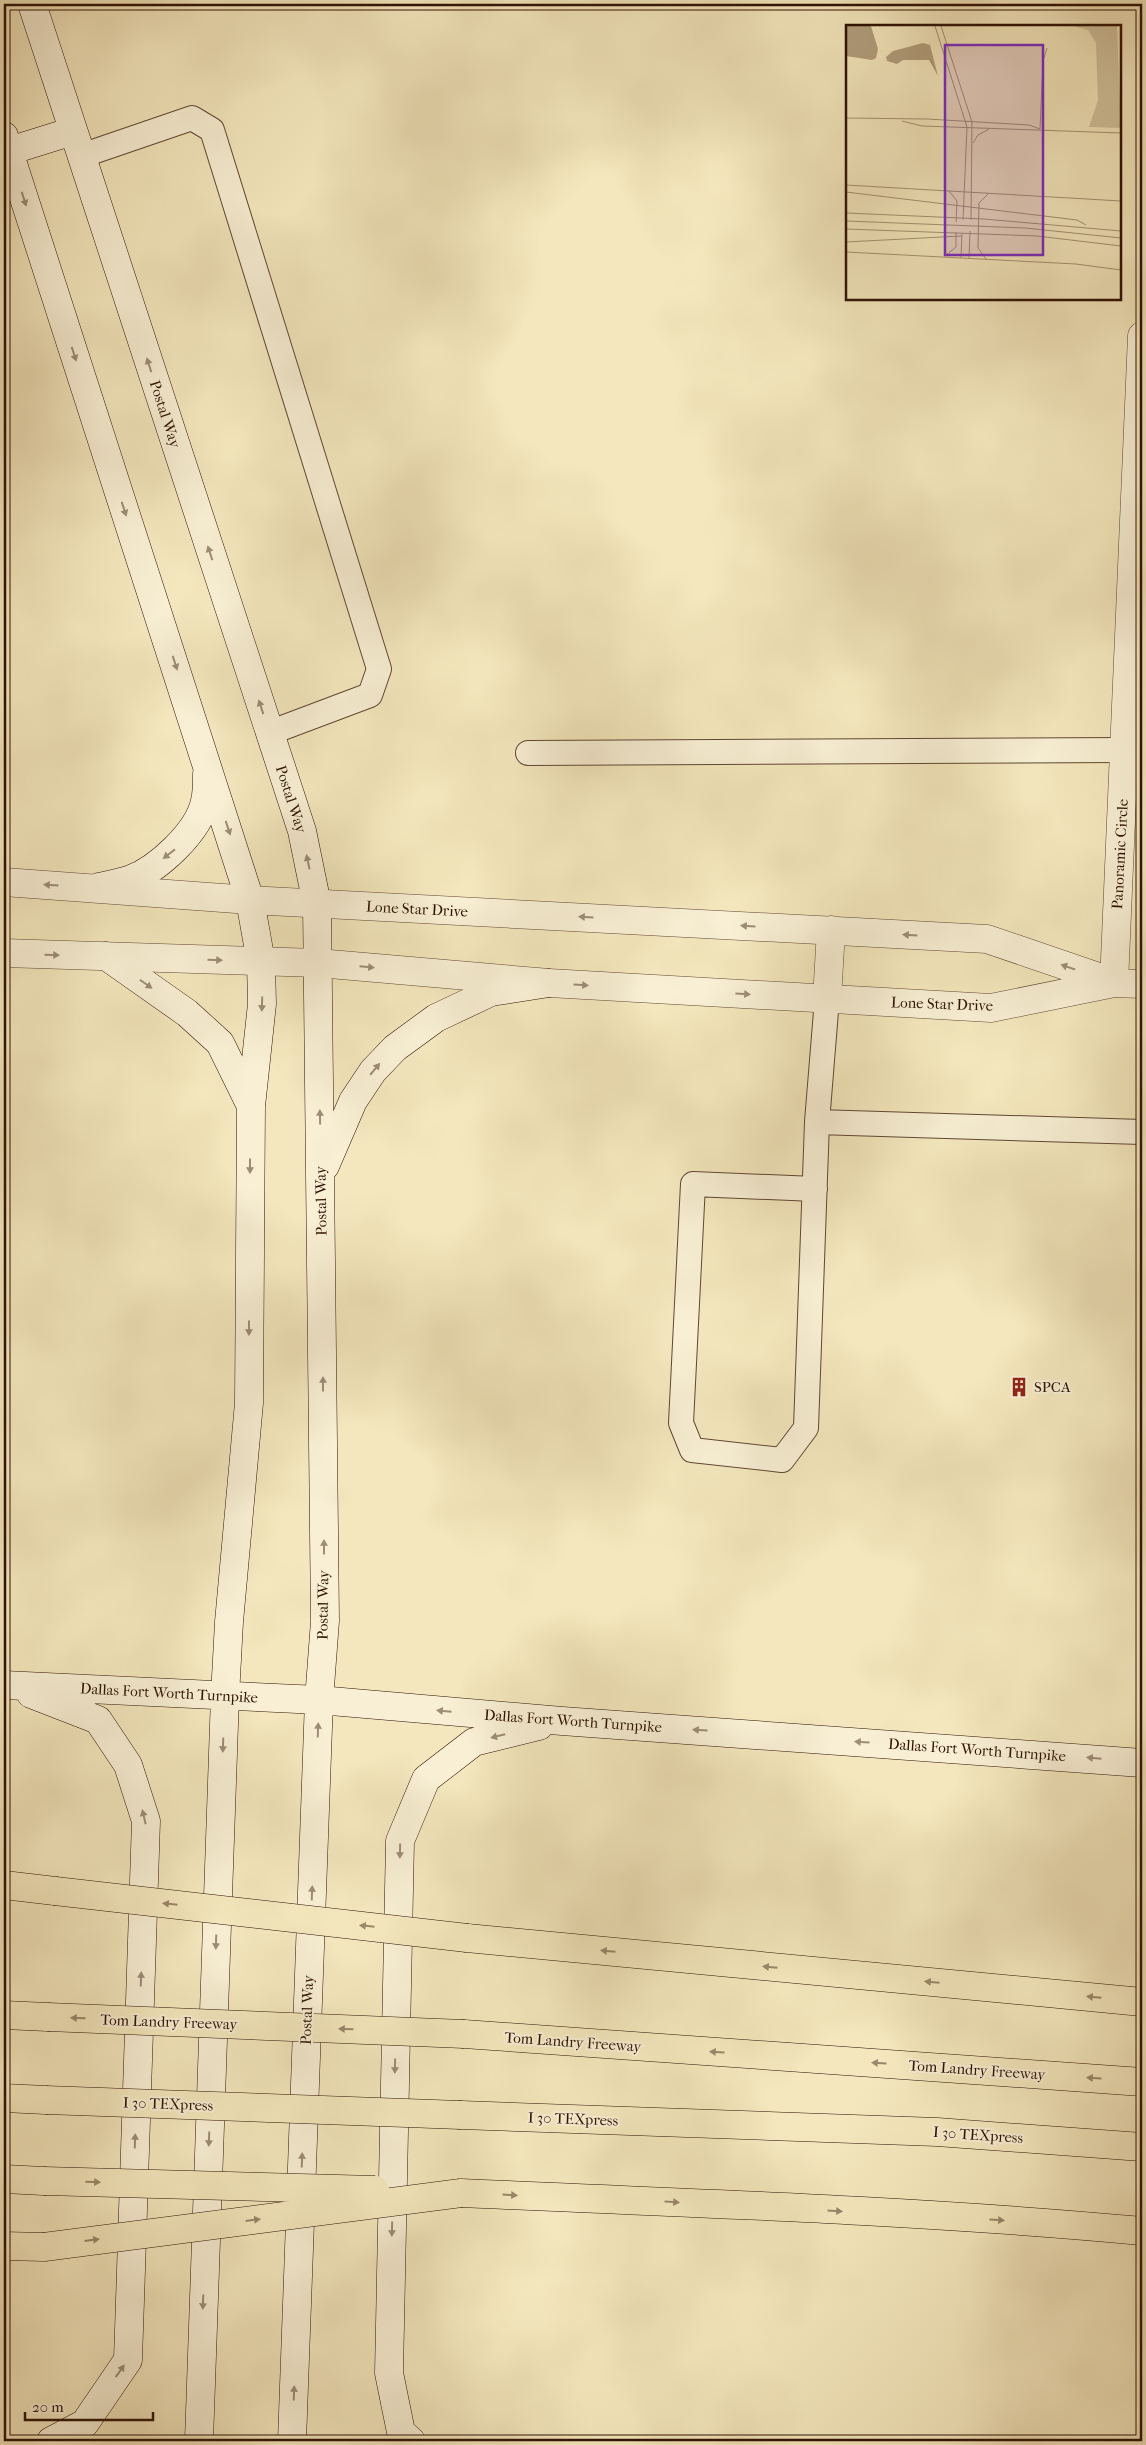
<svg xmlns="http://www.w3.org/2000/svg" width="1146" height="2445" viewBox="0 0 1146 2445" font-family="'IM FELL French Canon',serif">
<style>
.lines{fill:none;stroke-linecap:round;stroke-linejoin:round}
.lane-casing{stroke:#604733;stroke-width:26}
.street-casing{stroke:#604733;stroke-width:29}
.secondary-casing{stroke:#2e1205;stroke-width:29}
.highway-casing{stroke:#2e1205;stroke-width:29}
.lane{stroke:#f8efd4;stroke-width:24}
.street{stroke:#f8efd4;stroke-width:28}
.secondary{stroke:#f8efd4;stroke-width:28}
.highway{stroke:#f4e7bd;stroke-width:28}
.highway-bridge-casing{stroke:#2e1205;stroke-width:29;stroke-linecap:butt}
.highway-bridge{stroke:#f4e7bd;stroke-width:28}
.oneway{fill:#9d8c77}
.oneway2{fill:#9b876a}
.labels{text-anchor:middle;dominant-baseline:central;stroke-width:4;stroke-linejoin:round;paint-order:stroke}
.street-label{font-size:15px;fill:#2e1205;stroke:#f8efd4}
.poi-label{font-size:15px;fill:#2e1205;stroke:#f8efd4;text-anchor:start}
.inset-road{fill:none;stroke:#a59273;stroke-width:1}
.view{fill:#7b2cbf;fill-opacity:0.15;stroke:#7b2cbf;stroke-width:2.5}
.inset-edge{fill:none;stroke:#2e1205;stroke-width:2.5}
</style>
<rect width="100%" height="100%" fill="#f4e7bd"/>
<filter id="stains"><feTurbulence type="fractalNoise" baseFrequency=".004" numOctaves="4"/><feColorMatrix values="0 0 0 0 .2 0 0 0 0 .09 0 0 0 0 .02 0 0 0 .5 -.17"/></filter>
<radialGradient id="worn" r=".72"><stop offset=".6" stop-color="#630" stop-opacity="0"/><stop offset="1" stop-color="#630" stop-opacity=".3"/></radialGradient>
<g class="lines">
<defs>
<path id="lane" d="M81 156 192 118 212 130 379 669 370 695 269 733
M528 753 1125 750
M827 999 817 1122 1142 1132
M815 1189 693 1184 681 1423 692 1450 782 1460 806 1428 817 1122"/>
<path id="street" d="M4 882 250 900 987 939 1113 982
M4 953 318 963 549 983 991 1008 1114 983 1142 984
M1114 983 1142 336
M827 999 831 930"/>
<path id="secondary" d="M32 4 302 831 317 904 325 1621 319 1700 292 2441
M4 136 250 900 261 962 262 1004 251 1106 249 1403 229 1622 225 1696 199 2441
M9 151 73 131
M99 887C108 885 119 883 129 880 157 870 199 832 205 801 207 793 207 783 207 774
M106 956 187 1013 220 1043 251 1106
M325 1166 353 1101 373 1071 395 1048 436 1018 491 992 549 983
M4 1685 319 1700 562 1721 1142 1763
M31 1694 98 1720 128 1765 146 1821 128 2360 85 2423 51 2441
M411 2441 401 2432 389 2373 400 1841 426 1779 474 1742 539 1726"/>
<path id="highway" d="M4 1885 55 1891
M467 1938 1142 2002
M4 2015 48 2017
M464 2034 1142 2082
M4 2098 46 2100
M461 2115 937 2132 1142 2147
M4 2179 44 2181
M461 2193C688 2203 916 2210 1142 2231
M4 2246 44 2247"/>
</defs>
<use href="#lane" class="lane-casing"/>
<use href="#street" class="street-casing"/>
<use href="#secondary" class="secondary-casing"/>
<use href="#highway" class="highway-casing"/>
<use href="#lane" class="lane"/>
<use href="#street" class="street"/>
<use href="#secondary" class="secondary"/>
<use href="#highway" class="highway"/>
<defs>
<path id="highway-bridge" d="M55 1891 467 1938
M48 2017 464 2034
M46 2100 461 2115
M44 2181 375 2190
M44 2247 461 2193"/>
</defs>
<use href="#highway-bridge" class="highway-bridge-casing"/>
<use href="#highway-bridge" class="highway-bridge"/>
</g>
<defs><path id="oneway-solid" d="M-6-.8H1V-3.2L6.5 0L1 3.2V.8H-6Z" transform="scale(1.25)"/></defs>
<g class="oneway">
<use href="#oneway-solid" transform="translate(24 199) rotate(72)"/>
<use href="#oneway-solid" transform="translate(74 354) rotate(72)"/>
<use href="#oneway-solid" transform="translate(149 365) rotate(-108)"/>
<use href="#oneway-solid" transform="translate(124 509) rotate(72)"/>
<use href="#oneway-solid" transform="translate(210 553) rotate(-108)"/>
<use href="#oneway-solid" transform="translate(175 663) rotate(72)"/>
<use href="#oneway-solid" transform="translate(261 707) rotate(-108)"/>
<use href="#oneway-solid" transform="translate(228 828) rotate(72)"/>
<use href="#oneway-solid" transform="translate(169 854) rotate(142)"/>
<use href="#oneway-solid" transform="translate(308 862) rotate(-102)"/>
<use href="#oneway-solid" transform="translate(51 885) rotate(-177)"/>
<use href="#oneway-solid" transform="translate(586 917) rotate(-177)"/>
<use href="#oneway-solid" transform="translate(748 926) rotate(-177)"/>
<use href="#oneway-solid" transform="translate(910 935) rotate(-177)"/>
<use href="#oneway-solid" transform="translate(52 955) rotate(2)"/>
<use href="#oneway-solid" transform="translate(215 960) rotate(2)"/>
<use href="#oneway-solid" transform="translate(367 967) rotate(5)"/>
<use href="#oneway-solid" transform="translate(1068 967) rotate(-161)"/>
<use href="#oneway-solid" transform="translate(146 984) rotate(35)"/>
<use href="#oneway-solid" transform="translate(581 985) rotate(3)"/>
<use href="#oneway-solid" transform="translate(743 994) rotate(3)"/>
<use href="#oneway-solid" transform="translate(262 1004) rotate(92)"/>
<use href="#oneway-solid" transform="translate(375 1069) rotate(-50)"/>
<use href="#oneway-solid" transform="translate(320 1117) rotate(-91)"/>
<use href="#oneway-solid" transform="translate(250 1166) rotate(90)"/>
<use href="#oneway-solid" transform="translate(249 1328) rotate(90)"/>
<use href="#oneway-solid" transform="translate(323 1384) rotate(-90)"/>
<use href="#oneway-solid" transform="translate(324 1547) rotate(-90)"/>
<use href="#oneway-solid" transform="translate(444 1711) rotate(-175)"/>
<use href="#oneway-solid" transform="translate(318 1730) rotate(-88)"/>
<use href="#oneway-solid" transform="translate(700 1730) rotate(-176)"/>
<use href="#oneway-solid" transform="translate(498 1736) rotate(166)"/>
<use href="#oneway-solid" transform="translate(862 1742) rotate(-176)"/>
<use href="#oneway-solid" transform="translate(223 1745) rotate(92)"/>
<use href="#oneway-solid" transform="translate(1094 1758) rotate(-175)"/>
<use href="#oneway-solid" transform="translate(144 1817) rotate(-103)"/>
<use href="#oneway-solid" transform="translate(400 1851) rotate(91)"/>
<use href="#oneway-solid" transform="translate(312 1893) rotate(-88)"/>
<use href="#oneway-solid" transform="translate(216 1942) rotate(92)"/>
<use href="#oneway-solid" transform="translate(141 1979) rotate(-88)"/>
<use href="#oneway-solid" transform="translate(395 2066) rotate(91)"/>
<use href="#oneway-solid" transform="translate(209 2139) rotate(92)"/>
<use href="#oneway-solid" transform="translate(135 2141) rotate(-88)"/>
<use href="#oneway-solid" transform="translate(302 2160) rotate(-88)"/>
<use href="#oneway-solid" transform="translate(392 2229) rotate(91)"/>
<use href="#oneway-solid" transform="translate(203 2302) rotate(92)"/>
<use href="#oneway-solid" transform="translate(120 2371) rotate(-55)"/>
<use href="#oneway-solid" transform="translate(294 2393) rotate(-88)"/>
</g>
<g class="oneway2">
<use href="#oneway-solid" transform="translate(170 1904) rotate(-174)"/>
<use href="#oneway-solid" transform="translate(367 1926) rotate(-174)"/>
<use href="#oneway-solid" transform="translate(608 1951) rotate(-175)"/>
<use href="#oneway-solid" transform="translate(770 1967) rotate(-175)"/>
<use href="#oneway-solid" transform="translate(932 1982) rotate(-175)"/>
<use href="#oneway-solid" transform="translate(1094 1997) rotate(-175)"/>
<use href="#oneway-solid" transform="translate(78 2018) rotate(-178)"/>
<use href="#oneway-solid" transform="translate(346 2029) rotate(-178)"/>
<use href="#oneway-solid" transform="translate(717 2052) rotate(-176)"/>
<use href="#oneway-solid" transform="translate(879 2063) rotate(-176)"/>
<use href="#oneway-solid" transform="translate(1094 2078) rotate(-176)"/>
<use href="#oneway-solid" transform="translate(93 2182) rotate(2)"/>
<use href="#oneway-solid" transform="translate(510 2195) rotate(3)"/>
<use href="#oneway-solid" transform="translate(672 2202) rotate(3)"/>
<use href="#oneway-solid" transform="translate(835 2211) rotate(3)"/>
<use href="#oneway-solid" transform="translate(253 2220) rotate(-7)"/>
<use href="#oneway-solid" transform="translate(997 2220) rotate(3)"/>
<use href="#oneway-solid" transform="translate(92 2240) rotate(-7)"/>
</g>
<defs>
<symbol id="building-bare" viewBox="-9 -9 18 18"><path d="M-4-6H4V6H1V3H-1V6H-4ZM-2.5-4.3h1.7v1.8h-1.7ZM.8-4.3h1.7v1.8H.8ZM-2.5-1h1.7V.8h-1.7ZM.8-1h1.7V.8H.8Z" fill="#8f2418" stroke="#f8efd4" stroke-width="2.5" paint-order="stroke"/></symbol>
</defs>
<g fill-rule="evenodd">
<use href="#building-bare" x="1005" y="1373" width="28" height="28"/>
</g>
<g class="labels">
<g class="street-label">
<text transform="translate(165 414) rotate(72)">Postal Way</text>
<text transform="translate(291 799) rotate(72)">Postal Way</text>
<text transform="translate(1120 854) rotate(-87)">Panoramic Circle</text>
<text transform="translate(417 909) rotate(3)">Lone Star Drive</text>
<text transform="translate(942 1004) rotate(2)">Lone Star Drive</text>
<text transform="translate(321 1201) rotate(-91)">Postal Way</text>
<text transform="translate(323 1605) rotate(-89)">Postal Way</text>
<text transform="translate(169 1693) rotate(3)">Dallas Fort Worth Turnpike</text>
<text transform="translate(573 1721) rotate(4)">Dallas Fort Worth Turnpike</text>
<text transform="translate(977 1750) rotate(4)">Dallas Fort Worth Turnpike</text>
<text transform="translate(307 2010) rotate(-88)">Postal Way</text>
<text transform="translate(169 2022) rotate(2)">Tom Landry Freeway</text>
<text transform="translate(573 2042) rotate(4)">Tom Landry Freeway</text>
<text transform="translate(977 2070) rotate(4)">Tom Landry Freeway</text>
<text transform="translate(168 2104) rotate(2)">I 30 TEXpress</text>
<text transform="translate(573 2119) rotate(2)">I 30 TEXpress</text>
<text transform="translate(978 2135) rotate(4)">I 30 TEXpress</text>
</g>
<g class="poi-label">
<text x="1034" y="1387">SPCA</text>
</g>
</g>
<g transform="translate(846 25)">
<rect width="275" height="275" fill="#f4e7bd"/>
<path d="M228 1H271L275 103 243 102 252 75 250 18 242 5Z" fill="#d2c39e"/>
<path d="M0 1H25L32 24 30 33 26 35 0 31ZM77 18 84 20 92 51 83 35H57L51 39 41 36 40 32 47 26Z" fill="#b19f7e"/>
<path class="inset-road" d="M89 1 121 102 117 195M95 1 126 97 125 195M0 93 81 94 183 100 194 104M56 96 76 101 275 108M194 104 197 36 201 23M127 118 132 110 143 104M0 160 275 176M103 166 111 176 110 197M0 167 231 195 240 200M0 188 138 194 275 206M0 196 179 203 275 213M0 204 191 211 275 221M0 217 115 211M0 227 230 239 275 245M99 231 110 222V207M115 233 116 208M123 234 124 206M140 234 132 223 133 178 143 168"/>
<path class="view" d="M99 20H197V230H99Z"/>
<rect width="275" height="275" class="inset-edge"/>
</g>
<rect width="1146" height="2445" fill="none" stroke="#f4e7bd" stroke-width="20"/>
<rect x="5" y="5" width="1136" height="2435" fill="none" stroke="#2e1205" stroke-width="2.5"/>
<rect x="10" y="10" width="1126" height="2425" fill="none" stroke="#2e1205"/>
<path d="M25 2412v8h128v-8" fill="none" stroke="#2e1205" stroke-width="2.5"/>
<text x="32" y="2412" font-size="15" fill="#2e1205" stroke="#f8efd4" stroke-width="4" paint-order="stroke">20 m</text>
<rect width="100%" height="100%" filter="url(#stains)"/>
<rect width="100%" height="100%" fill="url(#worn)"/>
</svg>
